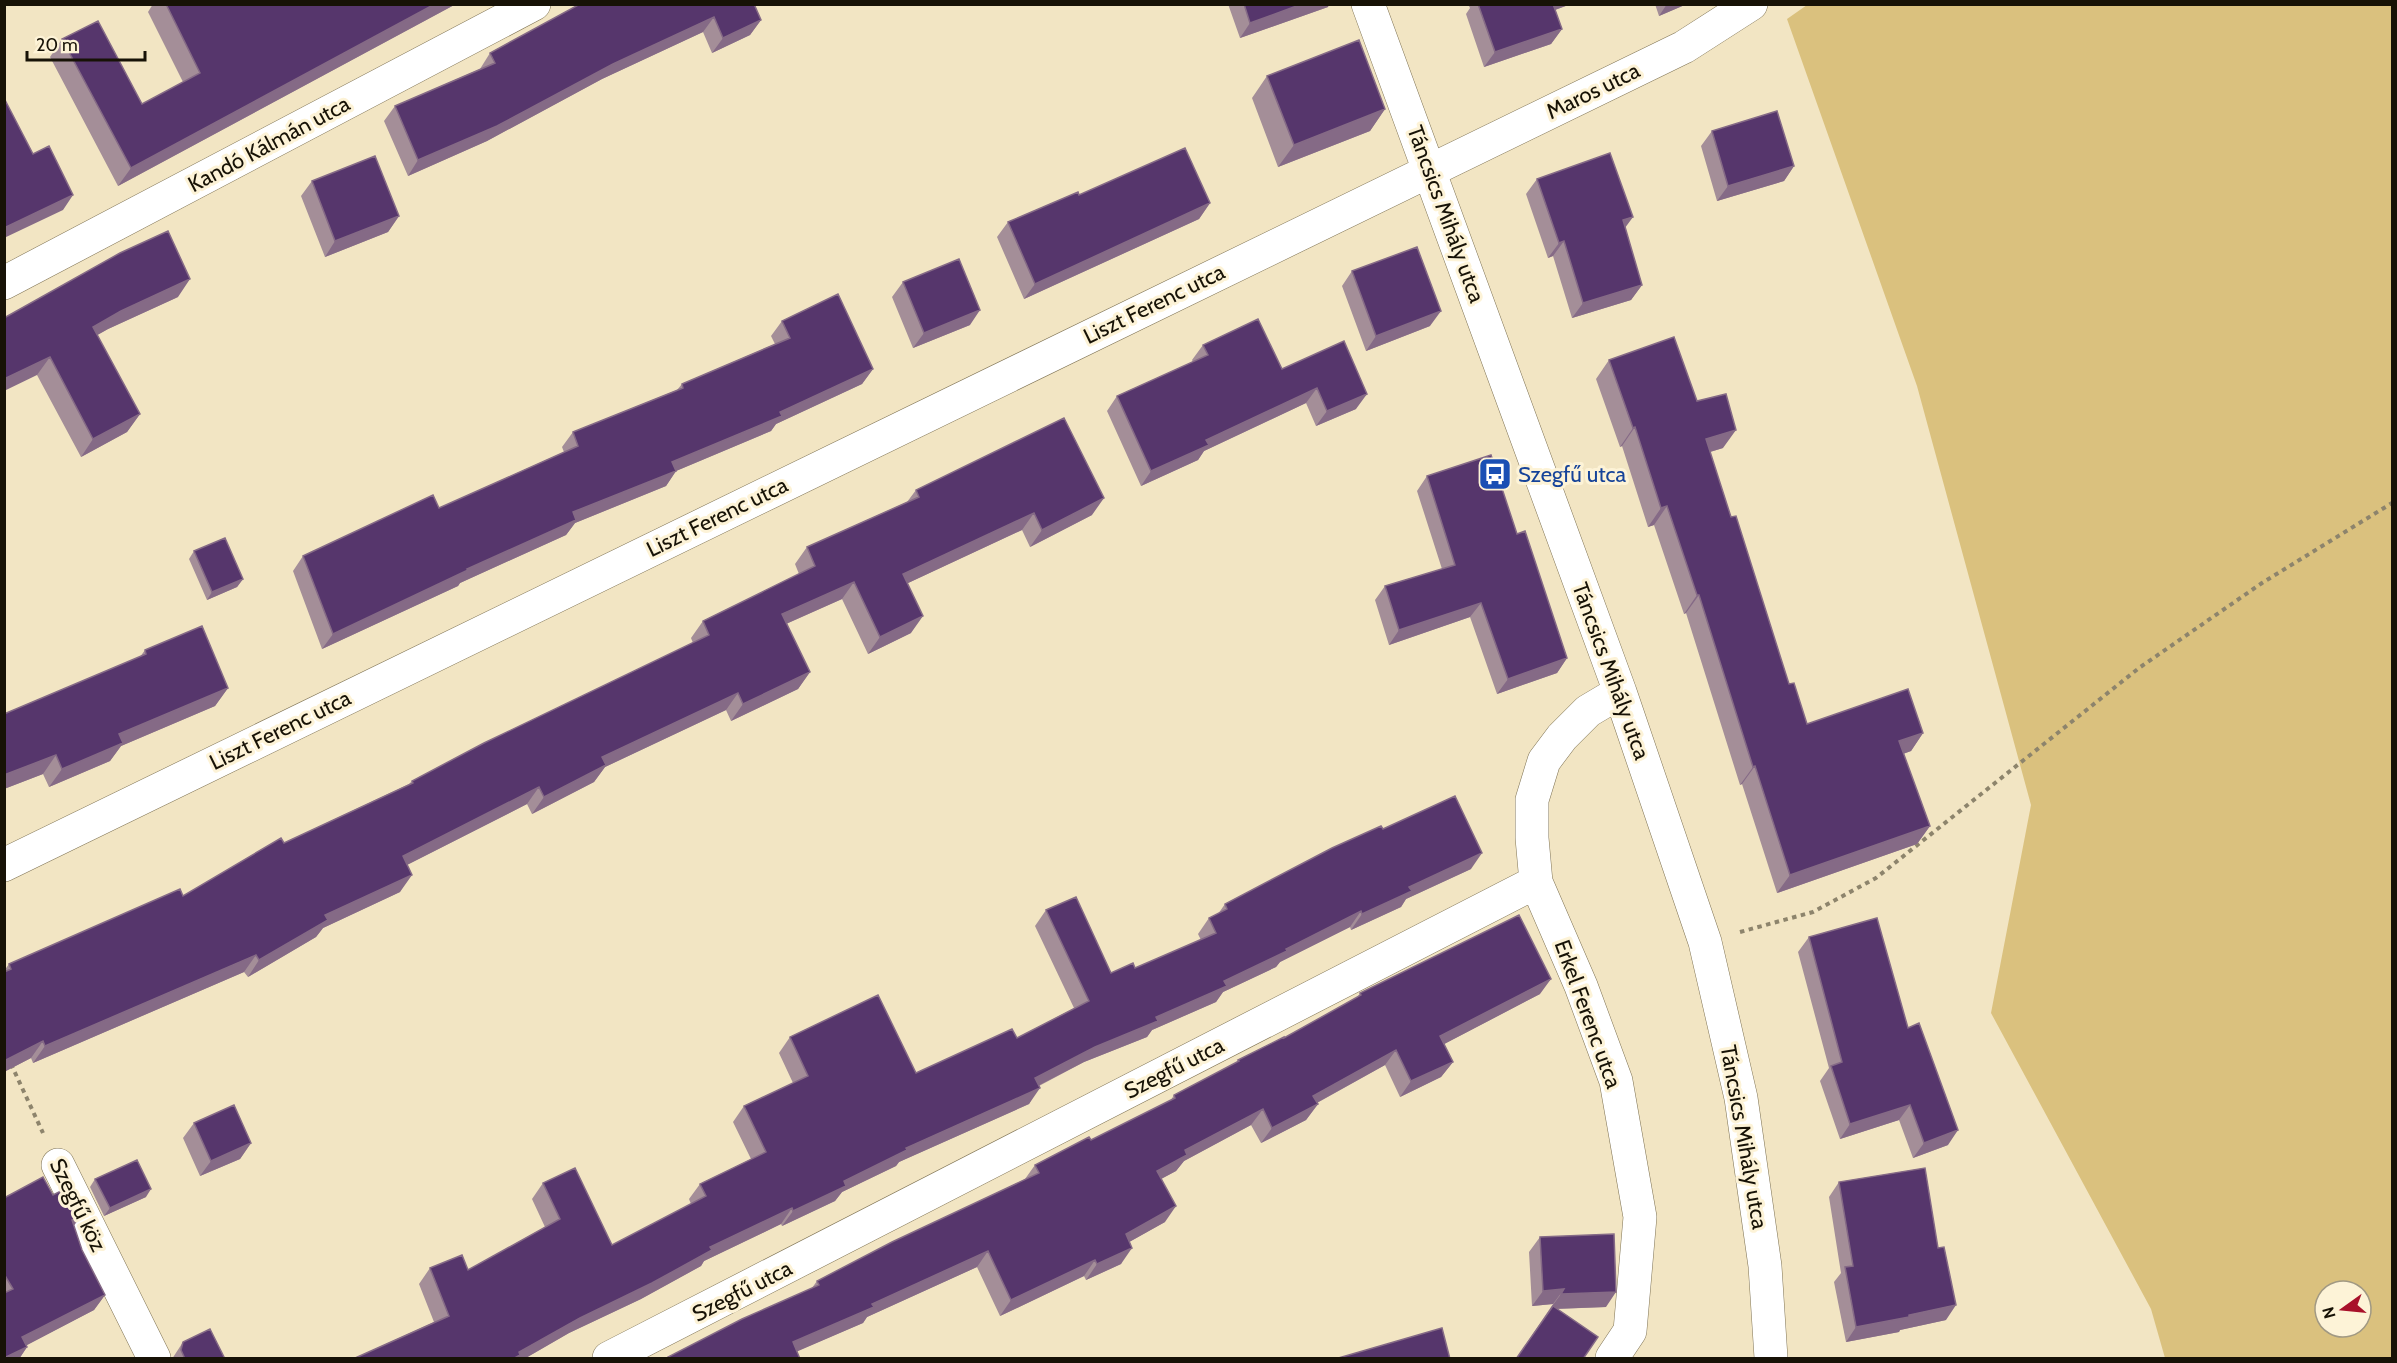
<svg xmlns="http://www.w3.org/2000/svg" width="2397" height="1363" viewBox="0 0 2397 1363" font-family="Cabin,sans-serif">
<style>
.green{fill:#dac17e;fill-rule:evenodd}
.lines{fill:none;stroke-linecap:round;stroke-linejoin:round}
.minor-casing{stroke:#7f7354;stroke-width:34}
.path{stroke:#8d846c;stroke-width:4;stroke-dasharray:4.5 4.5;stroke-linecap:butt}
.minor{stroke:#fff;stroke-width:33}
.wall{fill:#a48e98}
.shaded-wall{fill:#856a86}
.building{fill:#56366c;stroke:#856a86;stroke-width:1.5}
.labels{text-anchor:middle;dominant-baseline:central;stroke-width:6;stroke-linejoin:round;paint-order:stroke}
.street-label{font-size:22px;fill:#171206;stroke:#fdf3d7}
.transit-label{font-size:22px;fill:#164399;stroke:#fdf3d7;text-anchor:start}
</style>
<rect width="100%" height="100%" fill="#f2e5c3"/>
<path class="green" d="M1807 5H2392V1358H2165L2151 1309 1991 1013 2031 805 1917 386 1787 19ZM2325 1291H2361V1327H2325Z"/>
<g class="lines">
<defs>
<path id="minor" d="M1368 4 1620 692 1705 942 1741 1098 1765 1266 1771 1358
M4 283 534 4
M4 865 1684 47 1751 4
M58 1165 154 1358
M609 1358 1536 882
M1612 1358 1630 1331 1640 1217 1616 1081 1581 986 1536 882 1532 838V800L1544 761 1562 737 1588 711 1620 692"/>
</defs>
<use href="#minor" class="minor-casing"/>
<path class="path" d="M1740 932 1813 912 1876 878 2139 668 2262 583 2392 503
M11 1064 43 1133"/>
<use href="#minor" class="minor"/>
</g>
<path class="wall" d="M153 4H456L118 186 50 57 62 39 142 104 183 82 148 12Z
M580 4 761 20 750 35 712 53 703 32 602 79 487 141 408 176 384 121 395 106 480 69 490 53Z
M1228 4H1329L1328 7 1240 38Z
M1468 4H1571L1555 10 1562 29 1551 44 1484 67 1466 14 1470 8Z
M1655 4H1687L1659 16Z
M1267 76 1385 109 1370 131 1278 167 1252 98Z
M1712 131 1794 166 1784 181 1717 201 1701 146Z
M1537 179 1625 228 1642 285 1631 300 1572 318 1553 256 1548 258 1526 194Z
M312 181 399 216 388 232 325 257 301 196Z
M1079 195 1210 203 1199 219 1024 299 997 237 1008 222Z
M1352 271 1430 326 1366 351 1342 286Z
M903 282 970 325 913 348 892 297Z
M178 297 108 329 97 335 140 414 127 432 81 457 37 375 4 318Z
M782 321 873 369 862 384 776 424 771 431 676 471 666 486 575 523 566 535 460 583 458 586 322 649 293 571 303 556 439 508 564 452 562 447 573 432 677 390 682 384 775 344 771 336Z
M1203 345 1282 369 1356 409 1316 426 1306 403 1204 451 1198 460 1141 486 1107 411 1117 396 1193 362 1192 360Z
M1609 360 1697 401 1723 448 1710 452 1731 517 1789 684 1807 724 1923 733 1911 751 1903 754 1930 826 1917 844 1777 893 1742 784 1740 785 1686 613 1684 614 1654 525 1648 527 1622 446 1620 447 1596 379Z
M1427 476 1517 534 1567 658 1557 673 1497 694 1470 617 1389 645 1375 600 1385 586 1442 569 1417 491Z
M916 490 1092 515 1030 547 1022 530 908 583 911 633 868 654 842 599 786 624 810 672 798 689 731 721 726 710 605 767 594 782 532 814 527 804 407 865 400 892 323 928 316 937 248 977 244 972 33 1063 31 1058 4 1072V971L9 964 183 896 284 843 409 784 412 781 693 643 691 638 703 621 799 574 795 564 807 547 907 502Z
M194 551 243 579 237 587 207 600 189 559Z
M145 650 228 688 215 706 121 746 110 761 49 787 43 774 4 789 140 657Z
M1383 829 1471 869 1406 899 1401 907 1351 930 1350 927 1280 962 1276 967 1223 992 1216 1002 1152 1030 1147 1037 1084 1062 1039 1086 1029 1104 899 1162 896 1166 842 1192 835 1201 782 1226 781 1224 704 1261 701 1266 641 1299 569 1333 524 1359H353L434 1322 419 1284 430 1268 468 1270 545 1227 532 1199 543 1183 612 1245 691 1204 689 1199 700 1184 751 1159 733 1122 744 1106 793 1083 779 1053 790 1037 916 1073 1017 1038 1074 1008 1035 926 1046 910 1111 973 1135 968 1201 940 1198 934 1209 918 1218 914 1225 904Z
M1809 937 1908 1028 1948 1145 1913 1158 1899 1120 1840 1139 1820 1081 1829 1068 1798 952Z
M1360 993 1540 994 1444 1044 1453 1062 1441 1077 1400 1097 1385 1065 1317 1103 1318 1104 1306 1120 1261 1143 1251 1125 1184 1161 1176 1171 1161 1179 1165 1222 1129 1242 1121 1264 1086 1280 1084 1276 1000 1316 977 1267 867 1317 863 1323 797 1351 800 1359H667L668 1357 812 1288 817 1281 1025 1179 1035 1165 1091 1140 1171 1100 1174 1095 1236 1063 1238 1060 1284 1038 1357 998Z
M194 1123 251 1143 240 1159 200 1176 183 1138Z
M95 1179 146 1197 104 1216 90 1187Z
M1839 1182 1938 1248 1946 1320 1900 1330 1899 1332 1846 1342 1834 1282 1841 1273 1829 1197Z
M53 1195 74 1226 82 1250 105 1295 94 1310 26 1345 27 1347 19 1359H4V1198Z
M1540 1237 1606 1307 1557 1309 1516 1359 1553 1304 1532 1306 1529 1252Z
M183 1342 225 1359H172Z"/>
<path class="shaded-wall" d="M435 4H456L118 186 131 168Z
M1302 4H1329L1328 7 1240 38 1250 23Z
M1548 4H1571L1541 15Z
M1667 4H1687L1659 16Z
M714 17 703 32 602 79 487 141 408 176 418 160 613 64Z
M761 20 750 35 712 53 723 38Z
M1562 29 1551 44 1484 67 1495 52Z
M1385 109 1370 131 1278 167 1294 145Z
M1794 166 1784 181 1717 201 1728 186Z
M73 195 63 210 4 238V228Z
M1210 203 1199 219 1024 299 1035 284Z
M399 216 388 232 325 257 335 241Z
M1633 217 1622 232 1623 220Z
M1564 241 1553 256 1548 258 1559 243Z
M190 279 178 297 108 329 80 345 93 327 121 311Z
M1642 285 1631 300 1572 318 1583 303Z
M980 310 970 325 913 348 924 333Z
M1441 311 1430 326 1366 351 1376 336Z
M50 357 37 375 4 391V379Z
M873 369 862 384 776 424 771 431 676 471 666 486 575 523 566 535 460 583 458 586 322 649 333 634 467 569 573 512 672 462 780 412Z
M1317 388 1306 403 1204 451 1198 460 1141 486 1151 471 1206 440Z
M1367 394 1356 409 1316 426 1327 411Z
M140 414 127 432 81 457 93 439Z
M1635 427 1622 446 1620 447 1633 428Z
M1736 430 1723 448 1693 457 1706 439Z
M1104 498 1092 515 1030 547 1042 530Z
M1667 506 1654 525 1648 527 1661 508Z
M1034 513 1022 530 891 591 903 574Z
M243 579 237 587 207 600 212 592Z
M854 582 842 599 770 631 782 614Z
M1697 595H1699L1686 613 1684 614Z
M1481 603 1470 617 1389 645 1399 630Z
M923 616 911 633 868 654 880 637Z
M1567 658 1557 673 1497 694 1508 679Z
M810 672 798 689 731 721 743 704Z
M228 688 215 706 121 746 110 761 49 787 62 769 119 734Z
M738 693 726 710 605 767 594 782 532 814 544 797 602 757Z
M1923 733 1911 751 1886 760 1899 741Z
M56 755 43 774 4 789V775Z
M1755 766 1742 784 1740 785 1753 767Z
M539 787 527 804 391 873 403 856Z
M1930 826 1917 844 1777 893 1790 875Z
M1482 853 1471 869 1406 899 1401 907 1351 930 1362 914 1409 887Z
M412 875 400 892 323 928 316 937 248 977 259 960 325 915Z
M1361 911 1350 927 1280 962 1276 967 1223 992 1216 1002 1152 1030 1147 1037 1084 1062 1024 1093 1035 1078 1095 1047 1156 1017 1286 949Z
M256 955 244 972 33 1063 45 1046Z
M1551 979 1540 994 1429 1052 1440 1036Z
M43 1041 31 1058 4 1072V1061Z
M1396 1050 1385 1065 1302 1111 1313 1096Z
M1453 1062 1441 1077 1400 1097 1411 1081Z
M1040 1088 1029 1104 899 1162 896 1166 842 1192 835 1201 782 1226 793 1211 844 1181 906 1148Z
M1318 1104 1306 1120 1261 1143 1272 1128Z
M1910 1105 1899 1120 1840 1139 1850 1124Z
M1263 1109 1251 1125 1184 1161 1176 1171 1146 1187 1157 1171 1185 1150Z
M1958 1130 1948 1145 1913 1158 1924 1143Z
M251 1143 240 1159 200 1176 211 1161Z
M151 1189 146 1197 104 1216 110 1208Z
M1176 1206 1165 1222 1115 1250 1126 1234Z
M792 1208 781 1224 704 1261 701 1266 641 1299 569 1333 524 1359H513L519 1352 580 1318 710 1247Z
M81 1216 70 1231 72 1220Z
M1132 1248 1121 1264 1086 1280 1097 1264Z
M988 1251 977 1267 867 1317 863 1323 782 1358 793 1342 872 1304Z
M1095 1260 1084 1276 1000 1316 1011 1300Z
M1564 1289 1553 1304 1532 1306 1543 1291Z
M1616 1292 1606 1307 1550 1309 1561 1294Z
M105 1295 94 1310 12 1353 22 1337Z
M1956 1305 1946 1320 1900 1330 1899 1332 1846 1342 1856 1327Z
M27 1347 19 1359H4V1358Z"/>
<path class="building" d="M166 4H435L131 168 62 39 98 21 142 104 200 73Z
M580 4H754L761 20 723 38 714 17 613 64 497 126 418 160 395 106 495 63 490 53Z
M1244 4H1302L1250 23Z
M1478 4H1553L1562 29 1495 52Z
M1359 40 1385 109 1294 145 1267 76Z
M4 98 33 154 49 146 73 195 4 228Z
M1777 111 1794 166 1728 186 1712 131Z
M1185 148 1210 203 1035 284 1008 222 1078 192 1079 195Z
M1610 153 1633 217 1623 220 1642 285 1583 303 1564 241 1559 243 1537 179Z
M375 156 399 216 335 241 312 181Z
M168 231 190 279 121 311 93 327 140 414 93 439 50 357 4 379V318L120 253Z
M1417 247 1441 311 1376 336 1352 271Z
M959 259 980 310 924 333 903 282Z
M838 294 873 369 780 412 782 416 672 462 676 471 573 512 576 520 467 569 468 570 333 634 303 556 433 495 439 508 578 446 573 432 683 388 682 384 790 338 782 321Z
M1258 319 1282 369 1344 341 1367 394 1327 411 1317 388 1206 440 1209 445 1151 471 1117 396 1208 355 1203 345Z
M1674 337 1697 401 1726 394 1736 430 1706 439 1731 517 1736 516 1789 684 1794 683 1807 724 1908 689 1923 733 1899 741 1930 826 1790 875 1755 766 1753 767 1699 595H1697L1667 506 1661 508 1635 427 1633 428 1609 360Z
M1064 418 1104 498 1042 530 1034 513 903 574 923 616 880 637 854 582 782 614 810 672 743 704 738 693 602 757 606 765 544 797 539 787 403 856 412 875 325 915 328 920 259 960 256 955 45 1046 43 1041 4 1061V972L11 969 9 964 180 889 183 896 281 838 284 843 413 783 412 781 484 743 709 635 703 621 815 566 807 547 919 497 916 490Z
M1491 455 1517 534 1525 531 1567 658 1508 679 1481 603 1399 630 1385 586 1455 565 1427 476Z
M225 538 243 579 212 592 194 551Z
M202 626 228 688 119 734 123 743 62 769 56 755 4 775V714L146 654 145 650Z
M1455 796 1482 853 1409 887 1412 891 1362 914 1361 911 1286 949 1287 951 1224 981 1227 986 1156 1017 1158 1021 1095 1047 1035 1078 1040 1088 906 1148 907 1150 844 1181 846 1186 793 1211 792 1208 710 1247 712 1250 652 1283 580 1318 519 1352 520 1355 513 1359H353L449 1316 430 1268 462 1255 468 1270 560 1219 543 1183 575 1168 612 1245 706 1196 700 1184 766 1152 744 1106 808 1076 790 1037 878 995 916 1073 1012 1029 1017 1038 1089 1001 1046 910 1076 897 1111 973 1133 963 1135 968 1216 933 1209 918 1227 909 1225 904 1332 848 1381 826 1383 829Z
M1519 915 1551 979 1440 1036 1453 1062 1411 1081 1396 1050 1313 1096 1318 1104 1272 1128 1263 1109 1185 1150 1187 1155 1157 1171 1176 1206 1126 1234 1132 1248 1097 1264 1095 1260 1011 1300 988 1251 872 1304 874 1307 793 1342 800 1359H669L668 1357 742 1319 819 1285 817 1281 892 1242 1039 1173 1035 1165 1089 1137 1091 1140 1175 1098 1174 1095 1239 1061 1238 1060 1284 1037V1038L1361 995 1360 993Z
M1877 918 1908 1028 1919 1023 1958 1130 1924 1143 1910 1105 1850 1124 1831 1066 1842 1062 1809 937Z
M234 1105 251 1143 211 1161 194 1123Z
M137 1160 151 1189 110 1208 95 1179Z
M1925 1168 1938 1248 1944 1247 1956 1305 1909 1315V1317L1856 1327 1845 1267 1853 1266 1839 1182Z
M43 1177 53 1195 67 1188 81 1216 72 1220 82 1250 105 1295 22 1337 27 1347 4 1358V1293L13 1289 4 1274V1198Z
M1614 1234 1616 1292 1561 1294 1564 1289 1543 1291 1540 1237Z
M1553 1306 1598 1337 1583 1359H1516Z
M1442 1328 1450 1359H1335Z
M210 1329 225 1359H185L181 1350 183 1342Z"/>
<defs>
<symbol id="bus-square" viewBox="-11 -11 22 22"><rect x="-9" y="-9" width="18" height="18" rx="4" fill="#1a4fb4" stroke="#fdf3d7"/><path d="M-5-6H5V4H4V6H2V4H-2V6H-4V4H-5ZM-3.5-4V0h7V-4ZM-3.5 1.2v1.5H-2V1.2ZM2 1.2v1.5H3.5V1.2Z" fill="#fff"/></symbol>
</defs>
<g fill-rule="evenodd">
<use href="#bus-square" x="1476" y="455" width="38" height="38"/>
</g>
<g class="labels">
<g class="street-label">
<text transform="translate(1593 91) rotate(-26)">Maros utca</text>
<text transform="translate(269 144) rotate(-28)">Kandó Kálmán utca</text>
<text transform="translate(1446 214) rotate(70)">Táncsics Mihály utca</text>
<text transform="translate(1154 304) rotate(-26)">Liszt Ferenc utca</text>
<text transform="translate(717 517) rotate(-26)">Liszt Ferenc utca</text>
<text transform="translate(1611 671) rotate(70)">Táncsics Mihály utca</text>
<text transform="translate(280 730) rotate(-26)">Liszt Ferenc utca</text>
<text transform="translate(1588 1014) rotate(70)">Erkel Ferenc utca</text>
<text transform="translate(1174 1068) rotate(-27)">Szegfű utca</text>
<text transform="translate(1744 1137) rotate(80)">Táncsics Mihály utca</text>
<text transform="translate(78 1205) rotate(64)">Szegfű köz</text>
<text transform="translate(742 1291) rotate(-27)">Szegfű utca</text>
</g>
<g class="transit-label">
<text x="1518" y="474">Szegfű utca</text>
</g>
</g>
<rect width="2397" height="1363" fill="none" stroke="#171206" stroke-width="12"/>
<g transform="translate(2343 1309) rotate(255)"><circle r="28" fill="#fdf3d7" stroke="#a19983" stroke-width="1.5"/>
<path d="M0-4.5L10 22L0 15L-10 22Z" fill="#a8102a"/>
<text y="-9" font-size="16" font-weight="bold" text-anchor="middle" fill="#171206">N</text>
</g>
<path d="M27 51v9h118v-9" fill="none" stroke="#171206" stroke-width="3"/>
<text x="36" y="51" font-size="18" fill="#171206" stroke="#fdf3d7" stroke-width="4.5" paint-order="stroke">20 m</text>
</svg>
